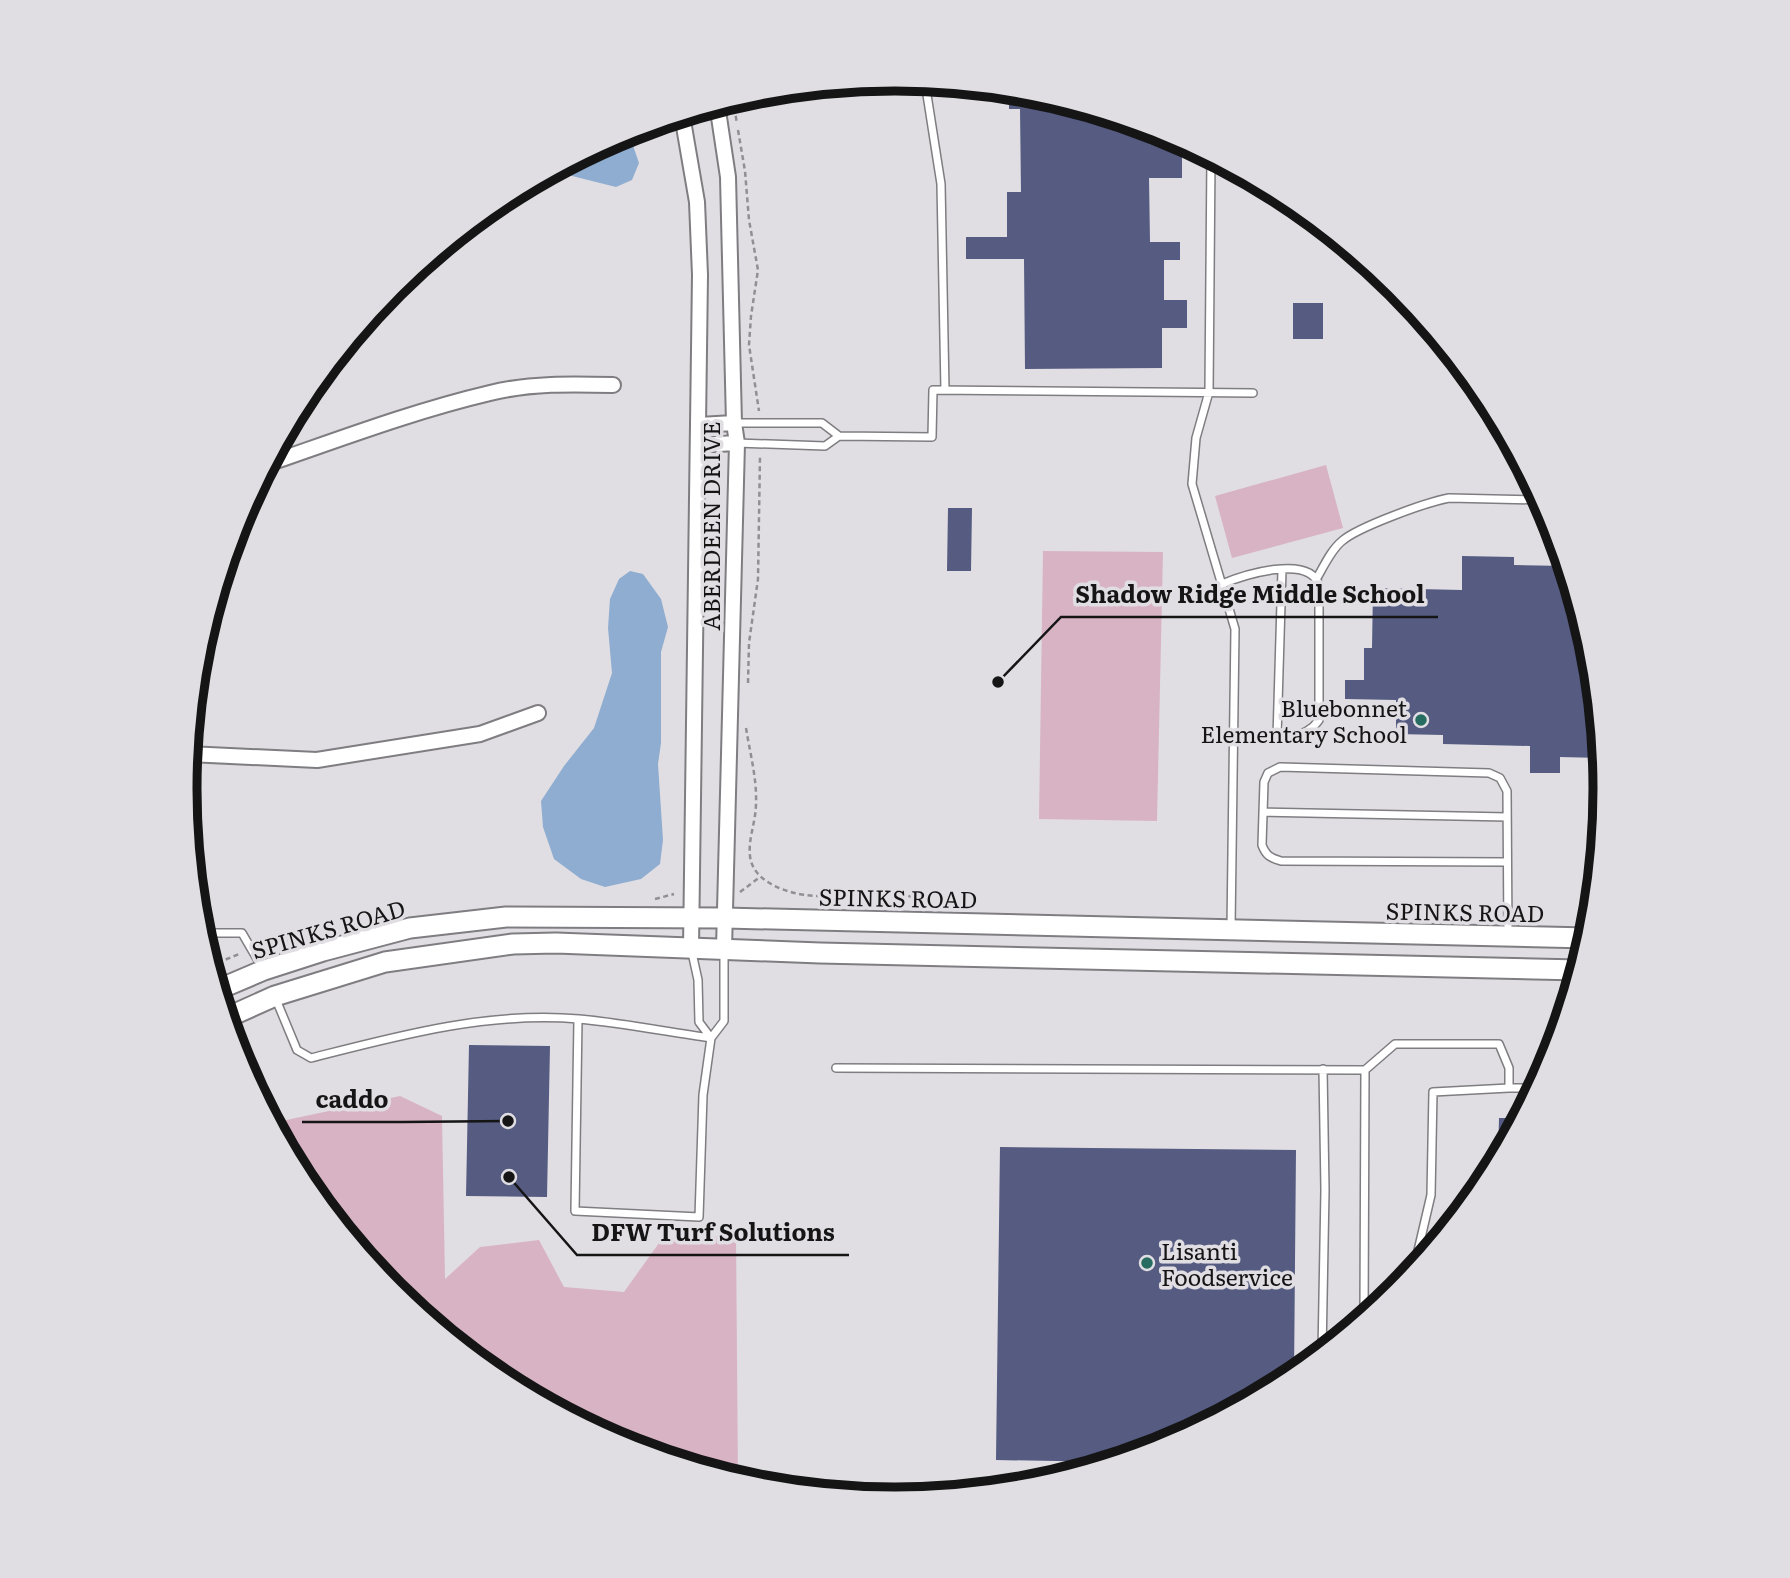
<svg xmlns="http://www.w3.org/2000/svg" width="1790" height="1578" viewBox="0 0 1790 1578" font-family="Literata,serif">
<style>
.green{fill:#d8b3c4}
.water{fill:#8fadd0}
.building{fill:#555b81}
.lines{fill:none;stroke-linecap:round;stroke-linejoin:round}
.service-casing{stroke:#7f7d81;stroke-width:10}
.minor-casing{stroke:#7f7d81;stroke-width:18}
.secondary-casing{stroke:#7f7d81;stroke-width:23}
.path{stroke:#918f93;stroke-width:2.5;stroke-dasharray:5 3.5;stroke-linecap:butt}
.service{stroke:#fff;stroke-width:7}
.minor{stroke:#fff;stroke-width:14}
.secondary{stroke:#fff;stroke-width:19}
.poi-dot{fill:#266c61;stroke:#e0dee3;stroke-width:2.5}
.labels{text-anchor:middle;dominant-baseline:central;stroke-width:7;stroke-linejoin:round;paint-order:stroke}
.street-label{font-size:23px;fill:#151516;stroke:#e0dee3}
.poi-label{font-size:23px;fill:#151516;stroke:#e0dee3;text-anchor:end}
.rim{fill:none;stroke:#151516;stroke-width:9}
.leader{fill:none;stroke:#151516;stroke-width:2.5}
.callout-dot{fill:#151516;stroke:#e0dee3;stroke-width:2.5}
.callout-label{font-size:24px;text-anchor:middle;font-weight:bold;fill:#151516;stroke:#e0dee3;stroke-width:7;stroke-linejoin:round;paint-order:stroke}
</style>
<rect width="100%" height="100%" fill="#e0dee3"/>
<path class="green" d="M1326 465 1343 528 1232 558 1215 496Z
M1043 551 1163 552 1157 821 1039 819Z
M400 1096 442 1116 445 1279 480 1247 539 1240 564 1287 624 1292 659 1243 736 1234 738 1480 623 1445 500 1379 392 1291 304 1183 272 1123Z"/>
<path class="water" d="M628 131 639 163 632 180 616 187 552 171Z
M630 571 643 574 661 599 668 627 661 652V743L658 764 663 840 660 864 641 879 605 887 581 879 554 859 543 827 541 801 564 766 594 728 612 673 608 628 610 599 619 579Z"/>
<path class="building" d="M1009 90 1034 92 1167 133 1182 141V178H1149L1150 242H1180V260H1164V300H1187V328H1162V368L1025 369 1024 259H966V237H1007V192H1021L1020 109H1009Z
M1293 303H1323V339H1293Z
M948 508H972L971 571H947Z
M1462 556 1514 557V565L1566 566 1583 623V634H1587L1592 651 1602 758 1560 757V773H1530V746L1443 744V735L1396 734V700L1345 699V680H1364V648H1372L1373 588 1462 590Z
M469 1045 550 1046 547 1197 466 1196Z
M1499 1118H1521L1498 1159Z
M1000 1147 1296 1150 1294 1376 1166 1445 1113 1462 996 1460Z"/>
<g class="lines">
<defs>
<path id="service" d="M925 82 941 184 945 390
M1211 156 1209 392 1196 438 1192 484 1235 629 1231 928
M734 423H822L839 436 932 437 933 390 1253 393
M737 443 825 446 839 436
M1317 578C1324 566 1331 550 1342 541 1358 527 1427 502 1449 498L1542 500
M1222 584C1244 575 1309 554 1319 585V720C1302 745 1261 738 1233 739
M1277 737 1282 570
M1263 812 1507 817
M1507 862 1281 861C1271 858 1266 856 1262 845L1264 782 1268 773 1280 767 1489 773 1500 778 1507 791 1508 936
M200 933H242L263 969
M691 948 698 980 699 1022 711 1038
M275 997 297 1050 311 1058C397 1036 488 1011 579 1019 623 1023 667 1032 711 1038
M578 1019 575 1211 699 1217 703 1095 711 1038 724 1021V951
M836 1068 1365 1070 1364 1318
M1365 1070 1395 1044H1499L1509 1068V1088L1433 1092 1431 1195 1413 1272
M1509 1088H1537
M1322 1353 1325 1190 1323 1069"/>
<path id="minor" d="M717 104 728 177 734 423 737 443 724 949
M682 115 697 202 700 275 691 948
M699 425 734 423
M698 445 737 443
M269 460H279C348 436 418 410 490 393 530 383 572 384 613 385
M188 754 317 760 480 734 538 713"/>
<path id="secondary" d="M217 990 264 970 323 951 410 928 506 917 725 918 1588 938
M226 1018 275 996 385 962 513 944 556 943 820 953 1579 970"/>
</defs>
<use href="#service" class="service-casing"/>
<use href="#minor" class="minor-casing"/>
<use href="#secondary" class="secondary-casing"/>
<path class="path" d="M733 99 737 124
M738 130 745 171 749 220 758 270 751 316 749 345 759 411
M748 683 749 643 758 579 760 456
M746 728C750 753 757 779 756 803 756 822 748 838 750 856 753 885 795 896 819 896 841 896 862 890 884 890 899 891 916 899 930 904
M740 892 760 877
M655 899 674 894
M261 944 267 942 296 940
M210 966 239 954"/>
<use href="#service" class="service"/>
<use href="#minor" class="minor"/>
<use href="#secondary" class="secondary"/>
</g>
<g class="poi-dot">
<circle cx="1421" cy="720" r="7"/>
<circle cx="1147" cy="1263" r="7"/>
</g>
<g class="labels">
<g class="street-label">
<text transform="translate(710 526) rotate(-90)">ABERDEEN DRIVE</text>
<text transform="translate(898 897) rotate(1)">SPINKS ROAD</text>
<text transform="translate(1465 911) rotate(1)">SPINKS ROAD</text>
<text transform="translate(328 928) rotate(-16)">SPINKS ROAD</text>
</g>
<g class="poi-label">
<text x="1407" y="707">Bluebonnet<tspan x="1407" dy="26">Elementary School</tspan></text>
<text x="1161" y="1250" text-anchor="start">Lisanti<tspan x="1161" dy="26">Foodservice</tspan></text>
</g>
</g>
<path d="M0 0H1790V1578H0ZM197 789a698 698 0 1 1 1396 0a698 698 0 1 1-1396 0Z" fill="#e0dee3" fill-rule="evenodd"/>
<path class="rim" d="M197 789a698 698 0 1 1 1396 0a698 698 0 1 1-1396 0Z"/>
<path class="leader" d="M998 682L1061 617H1438M508 1121L403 1122H302M509 1177L577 1255H849"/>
<g class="callout-dot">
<circle cx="998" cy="682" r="7"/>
<circle cx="508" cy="1121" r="7"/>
<circle cx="509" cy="1177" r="7"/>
</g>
<g class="callout-label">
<text x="1250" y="603">Shadow Ridge Middle School</text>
<text x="352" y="1108">caddo</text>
<text x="713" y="1241">DFW Turf Solutions</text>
</g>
</svg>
